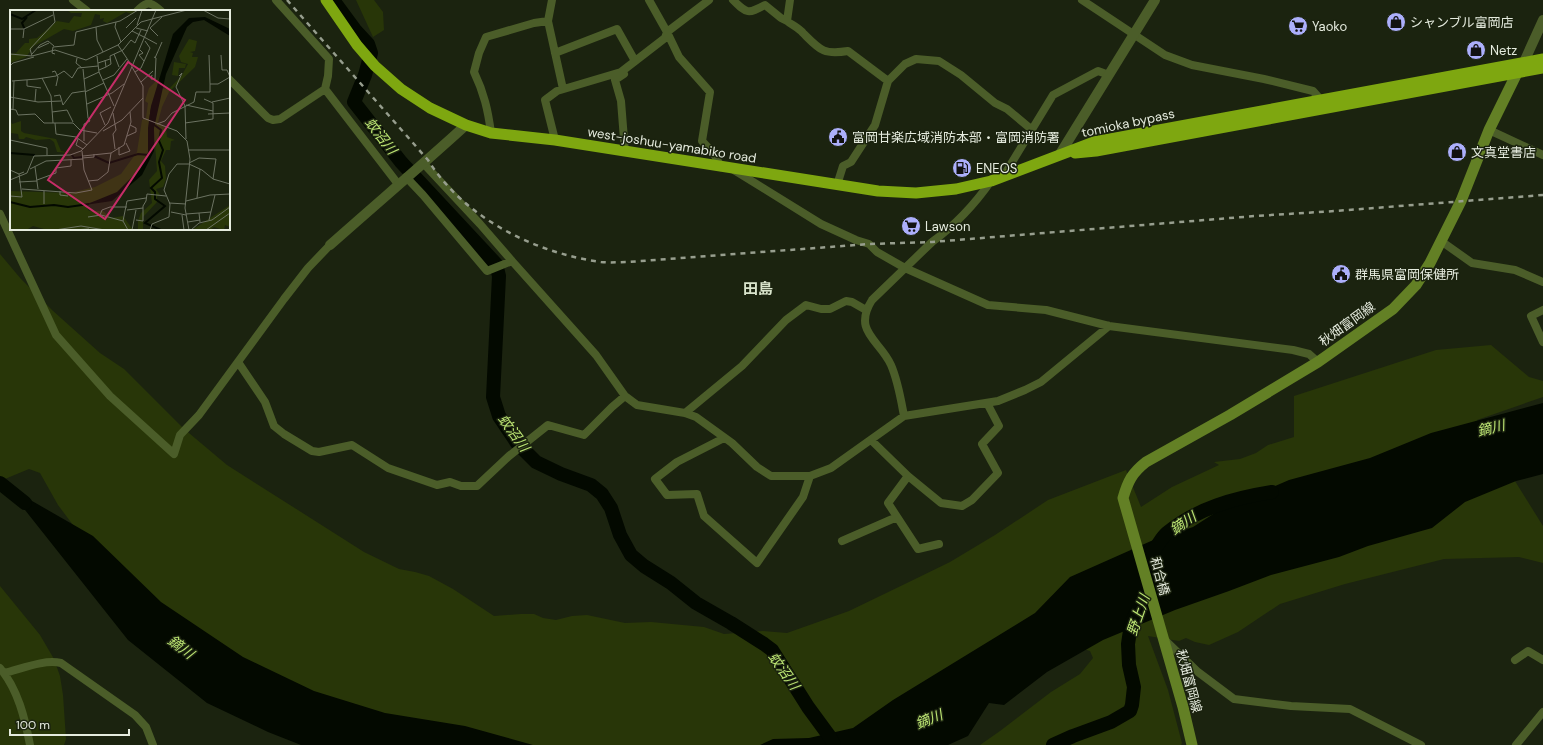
<svg xmlns="http://www.w3.org/2000/svg" width="1543" height="745" viewBox="0 0 1543 745" font-family="'DM Sans','Noto Sans JP',sans-serif">
<style>
.green{fill:#283608}
.water{fill:#030900}
.lines{fill:none;stroke-linecap:round;stroke-linejoin:round}
.river{stroke:#030900;stroke-width:14}
.minor{stroke:#4b5d29;stroke-width:8}
.tertiary{stroke:#4b5d29;stroke-width:10}
.secondary{stroke:#638025;stroke-width:11}
.trunk{stroke:#7ea710;stroke-width:11}
.rail{stroke:#979e8e;stroke-width:2.5;stroke-dasharray:5 5;stroke-linecap:butt}
.labels{text-anchor:middle;dominant-baseline:central;stroke-width:3;stroke-linejoin:round;paint-order:stroke}
.poi-label{font-size:13px;fill:#e5ebde;stroke:#1b230f;text-anchor:start}
.street-label{font-size:13px;fill:#e5ebde;stroke:#1b230f}
.water-label{font-size:14px;font-style:italic;fill:#bde674;stroke:#1b230f}
.quarter-label{font-size:15px;font-weight:bold;fill:#d9e4cb;stroke:#1b230f}
.inset-river{fill:none;stroke:#030900;stroke-width:2}
.inset-road{fill:none;stroke:#6c7362;stroke-width:1}
.view{fill:#c62d68;fill-opacity:0.15;stroke:#c62d68;stroke-width:2}
.inset-edge{fill:none;stroke:#e5ebde;stroke-width:2}
</style>
<rect width="100%" height="100%" fill="#1b230f"/>
<path class="green" d="M356 0H374L383 12 384 30 373 37Z
M0 254 21 279 52 310 100 353 124 369 183 428 227 465 364 552 399 569 415 572 429 576 453 589 494 616 521 614H534L543 618 556 620 572 616 587 615 625 623 651 622 704 627 724 634 763 631 787 633 849 611 909 582 950 562 995 535 1048 500 1126 470 1141 507 1172 487 1219 465 1214 462 1240 459 1256 453 1268 445 1294 437V396L1436 350 1491 345 1529 377 1543 381V397L1477 420 1543 526V563L1519 557 1444 559 1345 584 1280 604 1238 632 1209 645 1195 642 1186 638 1179 641 1148 636 1168 690 1182 743 1181 745H980L1000 731 1051 692 1080 674 1093 658 1090 651 1077 647 914 745H333L269 706 73 525 58 505 40 473 29 469 0 481Z
M0 586 40 635 54 659 60 676 63 695 66 739 64 745H0Z"/>
<path class="water" d="M1543 403V474L1516 481 1465 502 1432 528 1368 546 1339 557 1271 575 1229 591 1175 610 1103 640 1047 672 1004 705 989 703 968 736 948 745H760L773 739 809 738 853 728 893 700 1035 613 1070 577 1151 541 1193 527 1218 511 1289 480 1370 458 1431 433Z
M6 486 93 536 161 602 243 657 314 691 385 713 465 726 533 745H301L268 732 207 703 128 640Z"/>
<g class="lines">
<path class="river" d="M333 0 355 30 368 44 371 53 365 75 354 102 401 162 496 264 499 276 493 397 499 416 517 443 536 462 561 474 591 485 602 494 611 508 620 535 631 555 644 566 671 583 696 603 731 623 764 644 772 650 808 707 830 737 834 745
M0 483 25 503
M1152 552C1158 546 1161 538 1167 533 1197 508 1235 498 1272 492
M1053 745 1073 736 1111 722 1130 711 1132 705 1134 687 1129 665 1128 644 1131 624 1137 611"/>
<path class="minor" d="M73 0 87 11
M552 0 548 21 563 89
M649 0 667 32 679 57 710 92 702 141 714 154 721 167
M733 0C747 14 748 14 765 5L781 18 787 21 790 0
M1082 0 1165 55 1192 65 1264 79 1313 91 1321 100
M137 11C147 1 150 1 161 11
M787 21C792 25 799 28 803 33 820 50 823 55 848 51L888 81
M555 53 617 29 635 61
M623 73 624 74 615 80 621 101 625 152
M229 79 268 118 273 120 280 119 325 89 328 76 329 59 276 0
M325 89 398 184
M1489 130 1543 155
M491 133C488 110 484 93 474 72L479 53 486 37 534 23 548 21
M555 140 545 100 557 91 621 72 665 38 667 32 709 0
M424 164 480 224 512 261 596 355 625 396 637 405 685 413 696 417 732 443 757 467 771 476H810L831 468 904 416 998 401 1025 390 1041 382 1109 326
M734 170 821 224 856 240 869 244 877 252 905 268 988 305 1046 310 1109 326 1293 350 1309 354 1318 362
M406 177 423 195 487 271 512 261
M1003 177 1053 95 1098 71 1109 75
M837 185 843 166 851 162 875 125 888 81 905 64 916 59 939 61 961 75 995 103 1007 109 1031 129
M0 214 56 335 110 396 174 454 180 435 199 415 284 299 308 268 330 245
M1441 241 1472 263 1515 270 1543 282
M1543 310 1531 316 1543 342
M238 362 265 402 274 426 284 434 312 451 319 452 352 445 388 468 437 485 450 482 461 486H477L509 456 548 425 584 435 612 407 625 396
M685 413 742 366 786 320 806 305 821 309H830L846 301 852 302 866 310
M904 416C901 400 898 381 891 365 880 340 852 332 872 300L932 242C954 226 975 204 991 181
M724 438 677 462 655 479 667 495 697 494 704 516 757 563 803 497 810 476
M871 440 908 476 941 503 962 506 972 500 998 473 982 444 999 426 987 403
M908 476 888 503 918 549 939 544
M842 541 897 517
M1163 638 1198 672 1234 699 1291 706 1350 709 1421 745
M1515 660 1528 651 1543 660
M0 668C18 689 25 719 30 745
M4 673C21 669 44 659 61 663L135 715 146 727 153 745
M1516 745 1543 712"/>
<path class="tertiary" d="M1524 62 1543 20
M1060 154 1155 0
M330 245C375 205 421 166 466 125"/>
<path class="secondary" d="M1192 745 1183 707 1123 498C1128 481 1132 473 1146 462L1230 415 1318 362 1393 309 1416 285 1430 263 1461 201 1489 130 1517 73 1522 66"/>
<path class="trunk" d="M326 0 357 45 375 66 401 89 430 108 466 125 491 133 555 140 878 191 916 193 956 189 991 181 1094 142 1543 59
M1075 153 1096 151 1543 68"/>
<path class="rail" d="M287 0 428 160C464 218 535 253 601 262 610 263 619 262 628 262L869 244 932 242 1255 216 1335 211 1543 195"/>
</g>
<defs>
<symbol id="shop-disc" viewBox="-11 -11 22 22"><circle r="9.5" fill="#acaffb" stroke="#1b230f"/><path d="M-5-2.5h2.3a2.7 3.5 0 0 1 5.4 0H5L5.5 6h-11ZM-1.5-2.5h3a1.5 2.3 0 0 0-3 0Z" fill="#111"/></symbol>
<symbol id="supermarket-disc" viewBox="-11 -11 22 22"><circle r="9.5" fill="#acaffb" stroke="#1b230f"/><path d="M-6-5.5h2.5l.6 2H6L4.5 2H-2.5L-4.4-4H-6ZM-1.5 3.2a1.3 1.3 0 1 0 .1 0ZM3 3.2a1.3 1.3 0 1 0 .1 0Z" fill="#111"/></symbol>
<symbol id="civic-disc" viewBox="-11 -11 22 22"><circle r="9.5" fill="#acaffb" stroke="#1b230f"/><path d="M-.6-6.5H3V-4.5H.6V-3L4-1V1h2V6H-6V1h2V-1L-.6-3ZM-1.2 2.5V6h2.4V2.5Z" fill="#111"/></symbol>
<symbol id="fuel-disc" viewBox="-11 -11 22 22"><circle r="9.5" fill="#acaffb" stroke="#1b230f"/><path d="M-5.5-6h7V0h2V4h1.3V-2.5L3-4.5l.8-.8L6-3V5H2.5V1h-1V6h-7ZM-4.2-4.7v3.2H.2V-4.7Z" fill="#111"/></symbol>
</defs>
<g fill-rule="evenodd">
<use href="#shop-disc" x="1385" y="11" width="22" height="22"/>
<use href="#supermarket-disc" x="1287" y="15" width="22" height="22"/>
<use href="#shop-disc" x="1465" y="39" width="22" height="22"/>
<use href="#civic-disc" x="827" y="126" width="22" height="22"/>
<use href="#shop-disc" x="1446" y="141" width="22" height="22"/>
<use href="#fuel-disc" x="951" y="157" width="22" height="22"/>
<use href="#supermarket-disc" x="900" y="215" width="22" height="22"/>
<use href="#civic-disc" x="1330" y="263" width="22" height="22"/>
</g>
<g class="labels">
<g class="poi-label">
<text x="1410" y="22">シャンブル富岡店</text>
<text x="1312" y="26">Yaoko</text>
<text x="1490" y="50">Netz</text>
<text x="852" y="137">富岡甘楽広域消防本部・富岡消防署</text>
<text x="1471" y="152">文真堂書店</text>
<text x="976" y="168">ENEOS</text>
<text x="925" y="226">Lawson</text>
<text x="1355" y="274">群馬県富岡保健所</text>
</g>
<g class="street-label">
<text transform="translate(1128 123) rotate(-12)">tomioka bypass</text>
<text transform="translate(672 145) rotate(9)">west-joshuu-yamabiko road</text>
<text transform="translate(1347 324) rotate(-36)">秋畑富岡線</text>
<text transform="translate(1160 576) rotate(75)">和合橋</text>
<text transform="translate(1189 681) rotate(75)">秋畑富岡線</text>
</g>
<g class="water-label">
<text transform="translate(381 136) rotate(52)">蚊沼川</text>
<text transform="translate(1491 428) rotate(-13)">鏑川</text>
<text transform="translate(514 433) rotate(54)">蚊沼川</text>
<text transform="translate(1183 523) rotate(-34)">鏑川</text>
<text transform="translate(1138 615) rotate(-71)">野上川</text>
<text transform="translate(181 647) rotate(37)">鏑川</text>
<text transform="translate(784 671) rotate(55)">蚊沼川</text>
<text transform="translate(929 719) rotate(-22)">鏑川</text>
</g>
<g class="quarter-label">
<text x="758" y="289">田島</text>
</g>
</g>
<g transform="translate(10 10)">
<rect width="220" height="220" fill="#1b230f"/>
<path d="M57 0H127L122 4 116 2 97 13 93 11 94 8 90 9V5L85 4 81 15 63 21 54 19 24 36 16 47 0 53V44L6 43 15 33H19V29L27 28 47 11 59 13 64 6 71 7 72 3H61ZM179 29 187 31 185 41 180 42 183 43 182 47H188L185 57 159 82 152 97 148 112 156 118 157 127 165 130 161 131 160 140H156L151 151 155 156 156 169 153 177 146 179 150 185 147 186V192L133 207V220H128V211L131 203 142 193 139 170 147 161 144 120 143 137 132 159 106 186 75 194 79 201H93L101 208 113 206 123 220H38L23 216 16 220H0V181L60 183 85 177 111 164 127 142 132 110 136 108 138 93 135 91 139 78 149 68 147 78 159 79 172 65 178 54 171 52 169 46ZM164 52 176 54 175 58H169L168 66 162 65ZM0 110 2 114 11 111V121L14 123 46 129 51 141 60 143 47 142 44 132 40 129 26 130 16 127 14 129H9L8 124 1 123ZM220 195V217L215 215 214 220 204 217 200 220H182Z" fill="#283608"/>
<path d="M195 7 220 19V26L194 10 183 12 177 17 156 64 144 118V141L132 165 102 191 75 195 107 182 130 159 138 142V118L141 96 163 24 179 8Z" fill="#030900"/>
<path class="inset-river" d="M0 4 12 9 26 0M15 20 12 13 17 7M140 110 142 98M143 114 151 120 149 131 153 140 149 152 152 168 141 178 145 182V189L155 196 135 213 151 220M0 143 25 145M62 145 64 148 73 147M84 146 99 153 128 144 139 145M0 192 20 197 44 195 58 197 79 194"/>
<path class="inset-road" d="M193 0 208 8 220 9M142 9 177 0M106 12 105 17 111 32M127 15 132 0M86 17 87 30 93 42M116 18 126 8M126 18 138 21M0 19H14L13 28M14 19 43 5M122 21 134 27M148 26 140 18 152 7M134 27 147 34M108 35 122 56M28 38 39 33M130 40 133 43 129 45 134 51M0 44 22 46 45 40 76 50 108 35 131 12 142 9M22 44 30 35 38 31 44 36M45 44 42 43 43 37 64 35 66 22 110 11 128 0M104 44 109 57M199 45 200 74M211 45 212 60H217L220 67M22 46 20 39 45 12 43 0M87 46 89 62 104 96M67 48 66 53 72 58M145 48 152 32M88 53 100 49M0 56 3 53 24 47M96 57 101 54 100 46 113 40 121 30 125 33 131 20M122 57 133 76V108L167 121 177 131 180 149 175 198 179 220M73 59 78 108 80 111 74 114V131M89 60 96 57 95 50M42 62 45 61 48 67 46 76M125 62 131 58 140 38 135 31M142 65 141 69H145L146 48 144 47M169 66 172 63 166 77 175 96 176 129M32 68 41 86 43 113M74 69 89 62M17 70V76L31 78M93 70 104 65 117 49M2 71 27 69 46 66 54 61 62 68 68 58 88 56M131 72 143 61M75 82 94 73M44 86 50 85 53 95 62 83 75 81M0 87 28 92 51 91M25 91 26 79M202 92 220 88M77 94 102 83 114 74M176 95 203 101M0 99 6 100 8 105 25 104 34 113H63L70 120 87 123M3 99 4 71M42 102 57 100 63 112M103 103 106 120M198 104 220 103M45 113 46 124 66 127 77 135M175 113 203 109V93L194 89M147 114 155 111 162 103 184 92 186 82H200V74H208L220 67M95 115 90 103 101 97M93 121 112 110 133 88M117 126 126 122V118L120 115M68 129 66 135 73 139M0 130 37 138V145M109 137V145L120 141 116 133M105 139 103 124 106 120M179 140H220M73 146 101 143 114 135 121 112 120 102M72 148 84 147V144M179 153 189 148 206 149 203 169M25 157 28 179M20 159 36 151 73 149M0 160 9 164 14 162M0 170 17 163 24 146 60 145 71 141 98 113 146 0M27 170 46 163V158L61 156V150M78 171 88 170 98 162 101 143M9 172 27 171M12 179 66 183 82 180 74 160 72 141M34 181V194M50 181V185L58 186M0 186 12 187 9 164M187 188 190 159M176 191 200 185 220 184M159 193 176 194M117 200 133 198M161 202 176 205M189 203 201 202M176 204 189 203 190 212M90 205 92 200 100 197H117M172 205 174 220M78 207 91 205 113 211M126 210 133 211V196L136 191 137 184 156 186M199 210 205 185M178 212 190 210M45 220 71 216 95 220M62 220 79 219M118 220 113 211 117 191 136 188M122 220 126 200M140 220 142 214 159 207 160 194 154 180 159 164 167 154H179L192 160 203 169 220 174M181 220 189 213 202 210 220 197M196 220 220 203"/>
<path class="view" d="M118 52 175 90 95 209 38 170Z"/>
<rect width="220" height="220" class="inset-edge"/>
</g>
<path d="M10 729v6h119v-6" fill="none" stroke="#e5ebde" stroke-width="2"/>
<text x="16" y="729" font-size="12" fill="#e5ebde" stroke="#1b230f" stroke-width="3" paint-order="stroke">100 m</text>
</svg>
